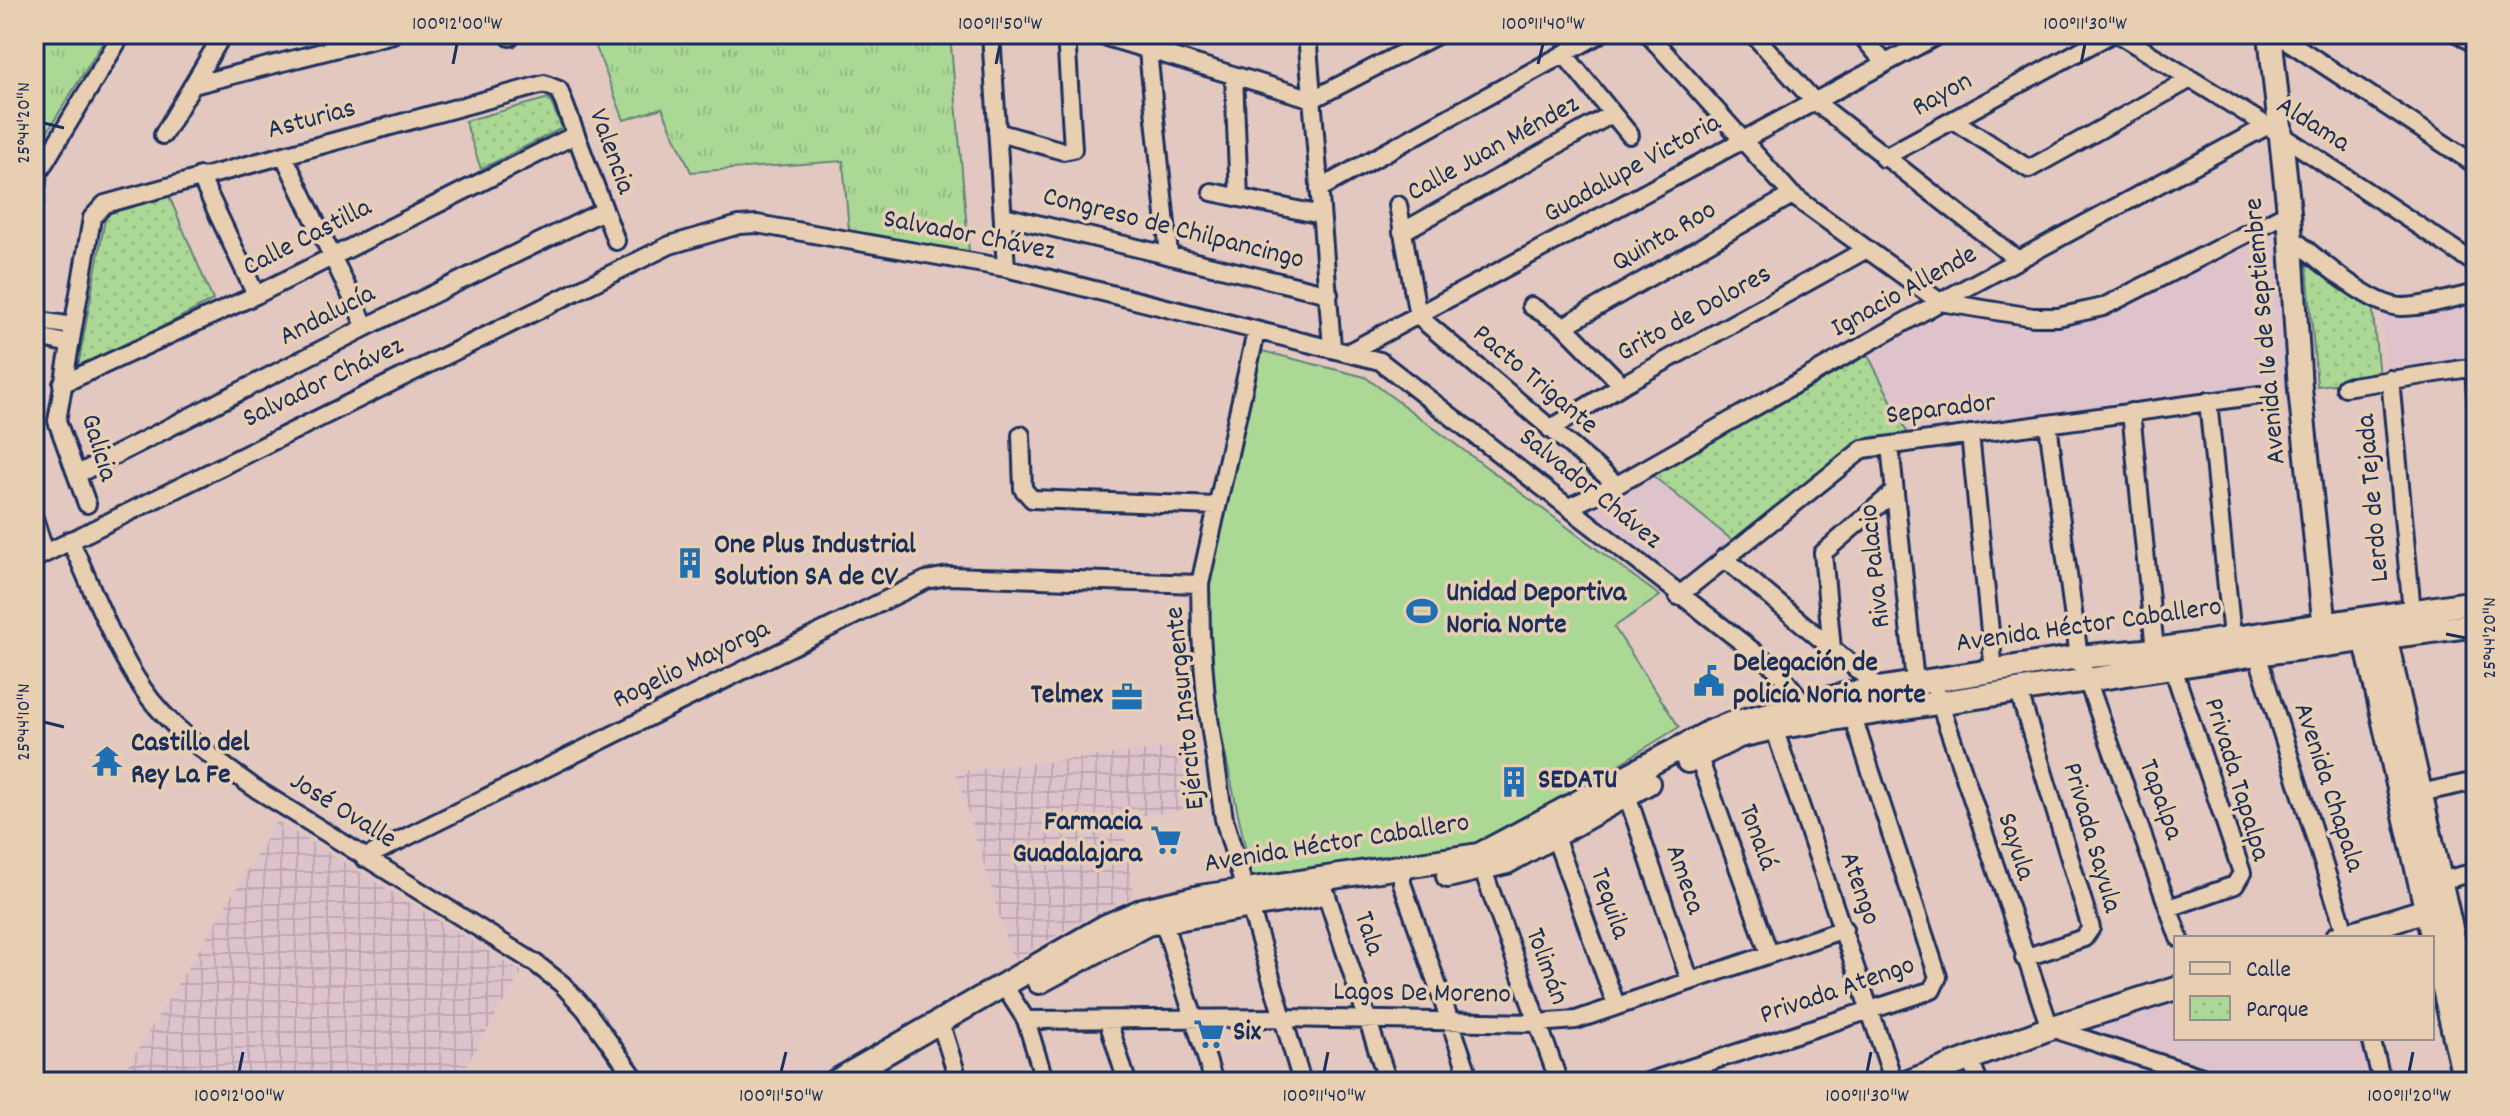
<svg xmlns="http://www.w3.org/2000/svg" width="2510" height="1116" viewBox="0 0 2510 1116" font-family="Dekko,sans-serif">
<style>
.built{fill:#dec3cc}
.industrial{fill:url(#industrial-grid)}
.grass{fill:url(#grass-tufts);stroke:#64847a;stroke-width:2}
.park{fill:url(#park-dots);stroke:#64847a;stroke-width:2}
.garden{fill:#acd896;stroke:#64847a;stroke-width:2}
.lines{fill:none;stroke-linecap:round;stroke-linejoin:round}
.street-casing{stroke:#1b2f5e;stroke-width:22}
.secondary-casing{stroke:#1b2f5e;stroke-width:28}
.street{stroke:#e9cfb1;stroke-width:16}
.secondary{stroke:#e9cfb1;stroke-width:22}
.ticks{fill:none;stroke:#1b2f5e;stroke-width:3}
.labels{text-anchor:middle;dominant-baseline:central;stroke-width:7;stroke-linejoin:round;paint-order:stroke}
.street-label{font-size:28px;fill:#1b2f5e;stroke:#e9cfb1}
.poi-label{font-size:28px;font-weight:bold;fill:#1b2f5e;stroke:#e9cfb1;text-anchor:start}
.neatline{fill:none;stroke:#1b2f5e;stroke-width:3}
.ticks-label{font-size:20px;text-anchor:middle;fill:#1b2f5e}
</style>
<defs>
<pattern id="industrial-grid" width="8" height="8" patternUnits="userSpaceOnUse" patternTransform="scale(2)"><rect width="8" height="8" fill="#dec3cc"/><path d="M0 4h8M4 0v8" fill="none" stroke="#bea8b2"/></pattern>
<pattern id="grass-tufts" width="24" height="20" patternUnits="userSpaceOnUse" patternTransform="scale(2)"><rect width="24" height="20" fill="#acd896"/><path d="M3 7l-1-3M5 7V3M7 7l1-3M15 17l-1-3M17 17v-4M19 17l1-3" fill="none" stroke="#93ba84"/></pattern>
<pattern id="park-dots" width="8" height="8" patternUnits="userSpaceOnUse" patternTransform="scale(2)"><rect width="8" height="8" fill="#acd896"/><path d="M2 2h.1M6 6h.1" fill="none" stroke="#93ba84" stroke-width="1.8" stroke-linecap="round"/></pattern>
</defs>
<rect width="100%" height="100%" fill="#e2c8c1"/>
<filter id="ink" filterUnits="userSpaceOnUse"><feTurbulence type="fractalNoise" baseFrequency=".0125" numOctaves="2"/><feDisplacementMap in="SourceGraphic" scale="16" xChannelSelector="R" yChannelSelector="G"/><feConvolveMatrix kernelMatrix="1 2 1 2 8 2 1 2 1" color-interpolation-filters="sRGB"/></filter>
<g filter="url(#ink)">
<path class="built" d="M2275 226 2290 387 1910 438 1868 355 1949 311 1971 320 2051 325 2108 314Z
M2476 303V358L2385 374 2382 314Z
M1653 474 1738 545 1684 588 1584 512Z
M2176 999V1038H2361L2372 1082H2229L2073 1033Z"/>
<path class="industrial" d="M1195 745 1204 807 1122 818 1134 898 1103 908 1013 961 956 772Z
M277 821 522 972 456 1082H118Z"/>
<path class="grass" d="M34 34H108L34 153Z
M591 34H950L969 252 849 231 843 161 691 172 662 108 624 120Z"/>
<path class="park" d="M549 98 562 128 481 169 465 121Z
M169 196 213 300 77 372 106 214Z
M2306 253 2372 302 2379 378 2317 386Z
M1868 355 1910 438 1862 444 1738 545 1652 475Z"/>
<path class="garden" d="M1262 351 1365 377 1660 596 1614 627 1679 727 1485 847 1252 879 1213 696 1205 591Z"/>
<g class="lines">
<defs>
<path id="street" d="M991 34 1006 268
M1096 34 1313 99 1439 34
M1307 34 1332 347
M1648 34 1792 195 1940 302 2033 317H2058L2103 307 2289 212
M1753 34 1813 100 2018 260
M1860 34 1885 63
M2118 34 2280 134 2476 264
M2277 34 2476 165
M2459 34 2476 45
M510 37V34
M1148 51 1169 254
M1564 54 1630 135
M1234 76 1239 198
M193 85 393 34
M1953 120 2029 169 2189 80
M997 132 1063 151 1073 149 1066 34
M163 135 223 34
M284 156 366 327
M1883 158 2111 34
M200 176 256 295
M34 180 122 34
M1319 189 1600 34
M1212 192 1321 215
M34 204 38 174
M1398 205 1418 316 1617 485
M1004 216 1329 294
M1402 232 1612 114
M2290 236C2314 256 2370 306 2401 307 2426 307 2452 298 2476 293
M1531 306 1564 326 1622 385
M34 320 73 326
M1564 326 1792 195
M1256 332 1200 584 1201 635 1206 698 1224 819 1302 1082
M34 336 70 344
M1351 351 1940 34
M2474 367 2476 397
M2390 379 2412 612
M62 384 256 295 575 135
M2345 387 2476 367
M2208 401 2232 637
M2131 412 2155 650
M2048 424 2079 657 2179 938
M1550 429 1622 385 1867 249
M1970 434 1994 671
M1021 435 1023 489 1032 499 1216 506
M1890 446 1915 682
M78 474 366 327 603 211
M87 504 57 421 92 218 105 204 544 84 559 90 616 241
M1571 506 1617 485 1940 302 2265 127
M34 518 45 553
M70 540C93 589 112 644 143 689 170 729 215 759 253 787L535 963 562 984 585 1009 638 1082
M1724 558 1878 687
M34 559 670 245 739 225 757 224 1006 268 1380 361 1775 668 1812 713
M1678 596 1863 449 2260 395
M1832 649 1823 553 1895 491
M2257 654 2347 938
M1932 680 2050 1028 2218 1082
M2018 689 2091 928 2084 938 2024 958
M1771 719 1894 1082
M1695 747 1769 953
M2420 793 2476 781
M1627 795 1690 981
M1551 826 1616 1005
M364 858 926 580 948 576 1200 584
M1402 869V883L1471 1082
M1483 870 1559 1082
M2431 883 2476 872
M1326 893 1388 1082
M2169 908 2235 885 2242 873 2173 668
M1163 920 1214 1082
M1003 984 1026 1020 1045 1082
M1026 1020 1282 1018 1537 1023 1576 1020 1844 929
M1108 1021 1127 1082
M936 1023 944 1034 959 1082
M2371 1038 2382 1082
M1970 1060 1979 1082
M878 1074 881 1082
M1647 1082 1932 990 1938 977 1850 708"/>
<path id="secondary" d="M2270 34 2289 212 2300 389 2326 638
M2382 623 2476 1039
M2362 624 2465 1082
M1688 761 1739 736 1774 728 2257 654 2476 625
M1448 876 1507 862 1648 783
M2337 938 2426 910
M1039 982 1147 924 1315 895
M835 1082 1106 926 1143 910 1200 897 1479 855 1710 732 1730 724 1847 694 2079 657 2155 650 2476 602
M1908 1082 2050 1028 2176 988"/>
</defs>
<use href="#street" class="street-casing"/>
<use href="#secondary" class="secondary-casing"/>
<use href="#street" class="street"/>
<use href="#secondary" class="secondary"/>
</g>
</g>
<path class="ticks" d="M453 64 457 44M996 64 1000 44M1538 64 1543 44M2081 64 2085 44M44 123 64 128M2446 634 2466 638M44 722 64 727M239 1072 243 1052M781 1072 786 1052M1324 1072 1328 1052M1867 1072 1871 1052M2409 1072 2413 1052"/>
<defs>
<symbol id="building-bare" viewBox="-9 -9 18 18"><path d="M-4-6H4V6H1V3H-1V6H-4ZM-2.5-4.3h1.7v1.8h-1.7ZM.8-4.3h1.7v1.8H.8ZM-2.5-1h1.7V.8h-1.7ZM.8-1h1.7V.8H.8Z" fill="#1f6fb2" stroke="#e9cfb1" stroke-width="2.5" paint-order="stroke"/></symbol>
<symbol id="stadium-bare" viewBox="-9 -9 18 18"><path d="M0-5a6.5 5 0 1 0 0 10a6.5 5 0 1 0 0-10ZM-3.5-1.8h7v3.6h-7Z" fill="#1f6fb2" stroke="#e9cfb1" stroke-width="2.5" paint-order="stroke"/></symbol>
<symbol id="civic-bare" viewBox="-9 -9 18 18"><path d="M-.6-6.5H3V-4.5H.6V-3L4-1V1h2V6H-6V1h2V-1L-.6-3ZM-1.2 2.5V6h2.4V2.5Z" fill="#1f6fb2" stroke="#e9cfb1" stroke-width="2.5" paint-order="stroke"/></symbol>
<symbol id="office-bare" viewBox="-9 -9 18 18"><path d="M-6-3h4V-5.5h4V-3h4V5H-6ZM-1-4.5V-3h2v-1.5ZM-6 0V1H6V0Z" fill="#1f6fb2" stroke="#e9cfb1" stroke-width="2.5" paint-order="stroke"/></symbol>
<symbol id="temple-bare" viewBox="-9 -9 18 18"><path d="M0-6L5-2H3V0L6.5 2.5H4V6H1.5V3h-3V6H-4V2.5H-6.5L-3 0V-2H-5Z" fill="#1f6fb2" stroke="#e9cfb1" stroke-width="2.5" paint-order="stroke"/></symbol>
<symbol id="supermarket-bare" viewBox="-9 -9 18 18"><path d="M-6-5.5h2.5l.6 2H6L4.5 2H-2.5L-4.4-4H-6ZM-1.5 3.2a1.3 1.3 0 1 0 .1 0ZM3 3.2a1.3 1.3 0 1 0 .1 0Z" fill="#1f6fb2" stroke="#e9cfb1" stroke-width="2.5" paint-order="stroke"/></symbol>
</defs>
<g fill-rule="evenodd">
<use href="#building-bare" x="668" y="541" width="44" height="44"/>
<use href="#stadium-bare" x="1400" y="589" width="44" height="44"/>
<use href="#civic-bare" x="1687" y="659" width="44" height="44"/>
<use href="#office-bare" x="1105" y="675" width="44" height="44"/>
<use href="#temple-bare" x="85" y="739" width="44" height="44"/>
<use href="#building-bare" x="1492" y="760" width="44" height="44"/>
<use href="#supermarket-bare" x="1144" y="818" width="44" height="44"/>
<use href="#supermarket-bare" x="1187" y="1012" width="44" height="44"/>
</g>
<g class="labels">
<g class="street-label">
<text transform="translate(1943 96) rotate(-29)">Rayon</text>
<text transform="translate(312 121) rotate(-15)">Asturias</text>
<text transform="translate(2312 126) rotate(32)">Aldama</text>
<text transform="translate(1494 150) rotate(-29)">Calle Juan Méndez</text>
<text transform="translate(610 152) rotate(70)">Valencia</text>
<text transform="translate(1633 170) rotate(-29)">Guadalupe Victoria</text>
<text transform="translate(1173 230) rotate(14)">Congreso de Chilpancingo</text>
<text transform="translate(969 237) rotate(11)">Salvador Chávez</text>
<text transform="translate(1665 238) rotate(-30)">Quinta Roo</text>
<text transform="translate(308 239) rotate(-27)">Calle Castilla</text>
<text transform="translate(1905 293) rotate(-29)">Ignacio Allende</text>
<text transform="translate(1695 315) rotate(-29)">Grito de Dolores</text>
<text transform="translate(328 317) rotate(-27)">Andalucía</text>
<text transform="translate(2267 331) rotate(-95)">Avenida 16 de Septiembre</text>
<text transform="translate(1534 381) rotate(40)">Pacto Trigante</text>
<text transform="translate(324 384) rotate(-26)">Salvador Chávez</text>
<text transform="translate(1941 411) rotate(-7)">Separador</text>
<text transform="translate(97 448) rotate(73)">Galicia</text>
<text transform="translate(1589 490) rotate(39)">Salvador Chávez</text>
<text transform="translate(2375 498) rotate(-95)">Lerdo de Tejada</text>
<text transform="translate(1877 566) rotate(-96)">Riva Palacio</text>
<text transform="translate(2089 627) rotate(-8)">Avenida Héctor Caballero</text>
<text transform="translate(692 666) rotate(-26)">Rogelio Mayorga</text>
<text transform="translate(1187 708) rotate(-96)">Ejército Insurgente</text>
<text transform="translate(2235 780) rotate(73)">Privada Tapalpa</text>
<text transform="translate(2327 788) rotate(72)">Avenida Chapala</text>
<text transform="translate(2159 800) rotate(70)">Tapalpa</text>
<text transform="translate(342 812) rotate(32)">José Ovalle</text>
<text transform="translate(1756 838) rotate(70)">Tonalá</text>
<text transform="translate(2090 838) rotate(74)">Privada Sayula</text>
<text transform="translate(1337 845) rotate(-9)">Avenida Héctor Caballero</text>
<text transform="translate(2014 847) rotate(72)">Sayula</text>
<text transform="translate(1683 880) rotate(71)">Ameca</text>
<text transform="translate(1858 889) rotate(71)">Atengo</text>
<text transform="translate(1608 904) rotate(71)">Tequila</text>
<text transform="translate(1367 934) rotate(72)">Tala</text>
<text transform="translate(1545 967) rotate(70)">Tolimán</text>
<text transform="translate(1838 992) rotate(-19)">Privada Atengo</text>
<text transform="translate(1422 995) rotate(1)">Lagos De Moreno</text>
</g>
<g class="poi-label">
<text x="714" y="547">One Plus Industrial<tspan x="714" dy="32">Solution SA de CV</tspan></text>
<text x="1446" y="595">Unidad Deportiva<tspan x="1446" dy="32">Noria Norte</tspan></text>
<text x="1733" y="665">Delegación de<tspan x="1733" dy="32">policía Noria norte</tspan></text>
<text x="1103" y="697" text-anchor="end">Telmex</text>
<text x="131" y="745">Castillo del<tspan x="131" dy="32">Rey La Fe</tspan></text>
<text x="1538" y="782">SEDATU</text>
<text x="1142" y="824" text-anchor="end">Farmacia<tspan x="1142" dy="32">Guadalajara</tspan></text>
<text x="1233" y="1034">Six</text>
</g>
</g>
<rect width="2510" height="1116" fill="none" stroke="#e9cfb1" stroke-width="88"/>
<rect x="2174" y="936" width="260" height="104" fill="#e9cfb1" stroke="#978f90" stroke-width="2"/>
<rect x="2190" y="962" width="40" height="12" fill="#e9cfb1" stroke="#978f90" stroke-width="2"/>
<text x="2246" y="976" font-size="24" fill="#1b2f5e">Calle</text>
<rect x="2190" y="996" width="40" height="24" fill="url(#park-dots)" stroke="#978f90" stroke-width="2"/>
<text x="2246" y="1016" font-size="24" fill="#1b2f5e">Parque</text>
<rect x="44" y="44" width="2422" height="1028" class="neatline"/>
<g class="ticks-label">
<text x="457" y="29">100°12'00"W</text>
<text x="1000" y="29">100°11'50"W</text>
<text x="1543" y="29">100°11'40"W</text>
<text x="2085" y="29">100°11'30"W</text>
<text transform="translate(22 123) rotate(-90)" y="7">25°44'20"N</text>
<text transform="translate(2488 638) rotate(-90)" y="7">25°44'20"N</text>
<text transform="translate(22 722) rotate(-90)" y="7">25°44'10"N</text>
<text x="239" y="1101">100°12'00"W</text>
<text x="781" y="1101">100°11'50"W</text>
<text x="1324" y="1101">100°11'40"W</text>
<text x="1867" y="1101">100°11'30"W</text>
<text x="2409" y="1101">100°11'20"W</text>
</g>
</svg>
